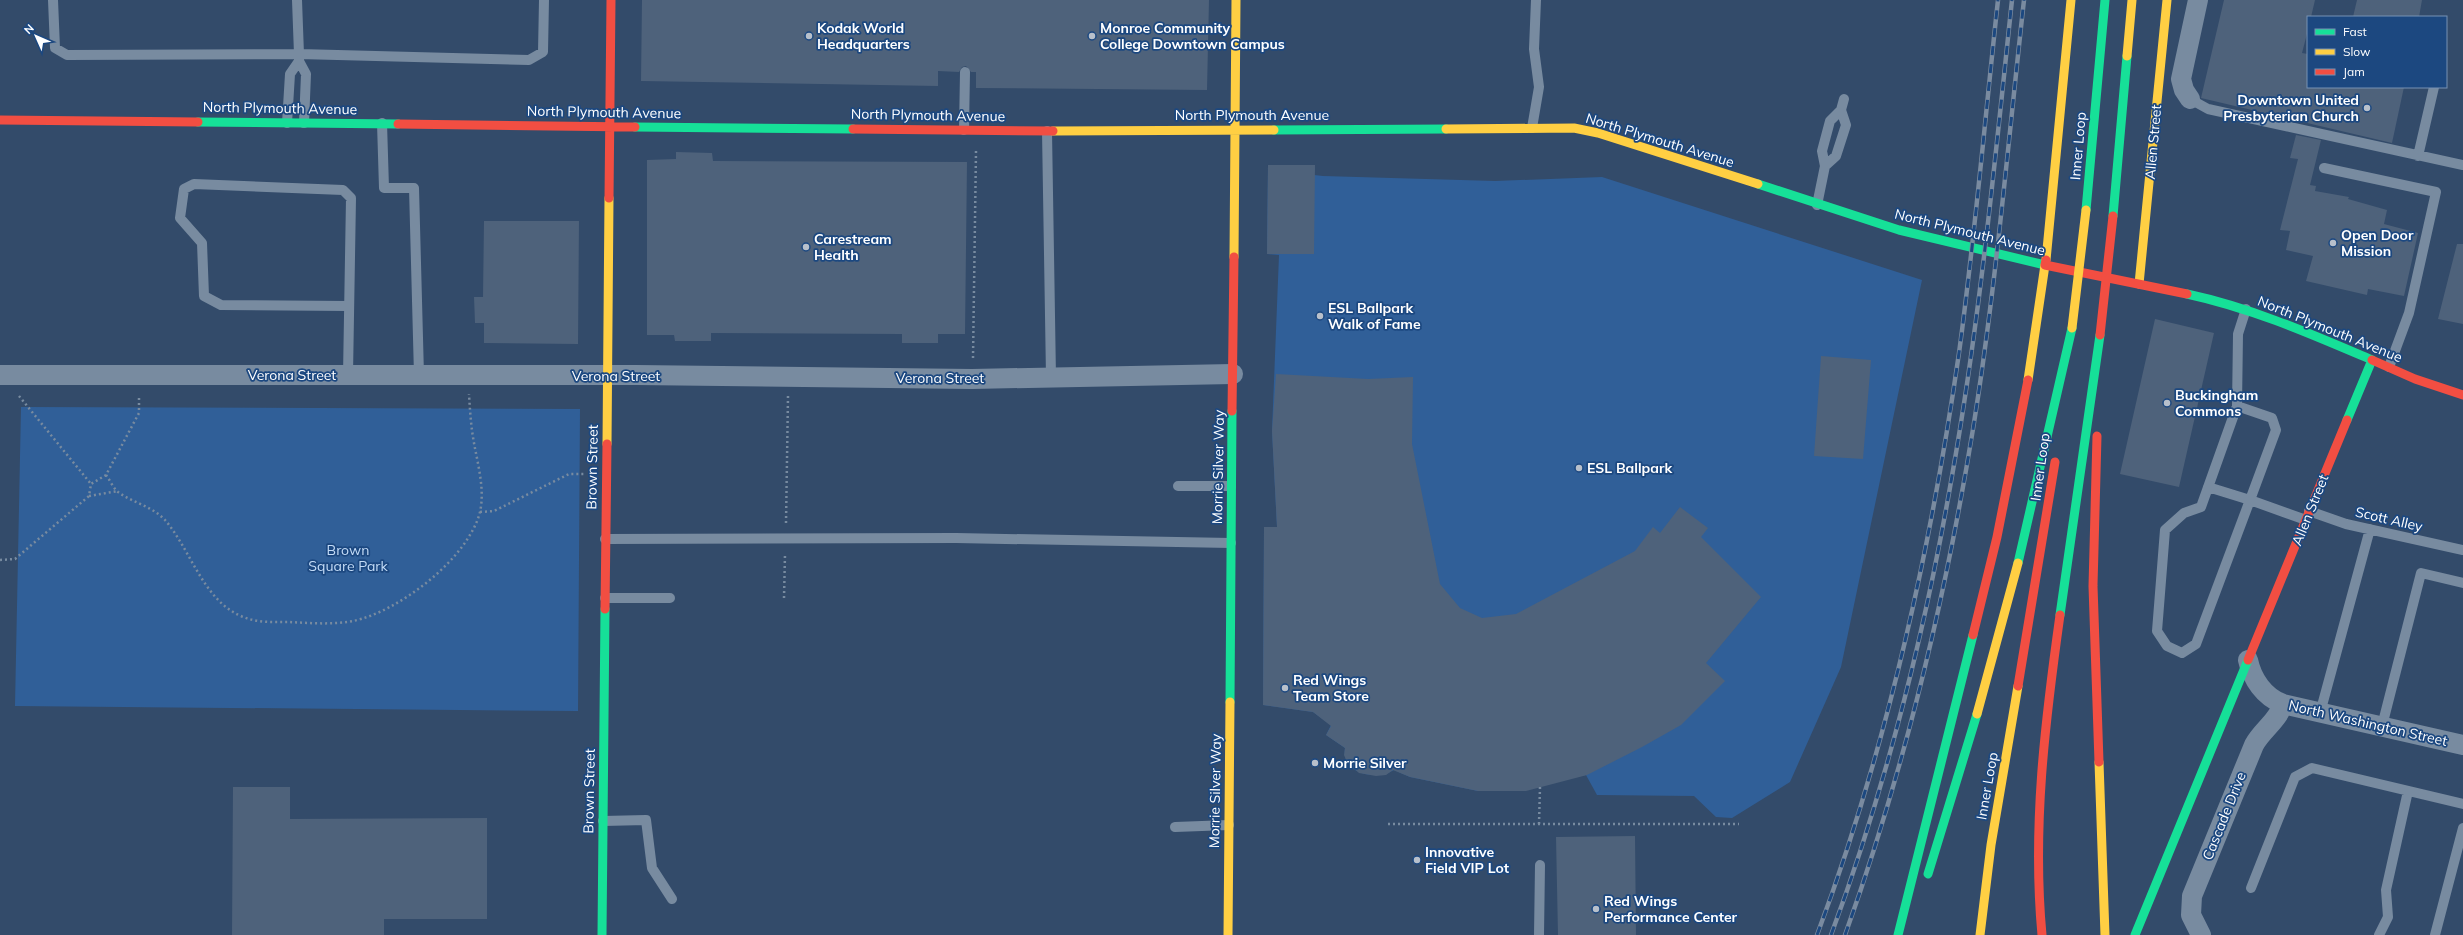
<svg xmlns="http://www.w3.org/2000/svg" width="2463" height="935" viewBox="0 0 2463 935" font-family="Mulish,sans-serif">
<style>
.green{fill:#305f98}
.building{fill:#4e627b}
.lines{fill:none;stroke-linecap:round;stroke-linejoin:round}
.path{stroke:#788ba0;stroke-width:2.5;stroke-dasharray:2 3;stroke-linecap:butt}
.lane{stroke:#788ba0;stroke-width:10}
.street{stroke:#788ba0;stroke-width:20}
.fast{stroke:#16e098;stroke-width:9}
.slow{stroke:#ffcf43;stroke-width:9}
.jam{stroke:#f24e42;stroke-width:9}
.rail-casing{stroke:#7a8ba0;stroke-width:4.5}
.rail{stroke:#1c4880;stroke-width:3;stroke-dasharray:9;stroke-linecap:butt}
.slow-bridge{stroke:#ffcf43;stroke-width:9}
.jam-bridge{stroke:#f24e42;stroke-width:9}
.poi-dot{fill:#b8c0cb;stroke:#1c4880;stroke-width:1.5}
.labels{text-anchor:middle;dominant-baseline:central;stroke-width:3.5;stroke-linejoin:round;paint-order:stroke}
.poi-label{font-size:14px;font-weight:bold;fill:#fff;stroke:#1c4880;text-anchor:start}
.street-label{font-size:14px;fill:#fff;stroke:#1c4880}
.park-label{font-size:14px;fill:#c4dcf7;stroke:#1c4880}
</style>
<rect width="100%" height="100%" fill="#334b6a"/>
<path class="green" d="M1268 165H1315L1314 175 1323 176 1495 181 1602 177 1922 280 1841 667 1790 782 1732 818 1716 817 1694 796 1597 795 1586 775 1478 791 1410 777 1394 770C1376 781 1341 774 1345 748L1326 735 1331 725 1313 712 1263 705 1264 527H1277L1272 431 1279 255 1267 254Z
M21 407 580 409 578 711 15 706Z"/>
<path class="building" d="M642 0H1209L1207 90 976 88V72H971L966 66 962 67 959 72 938 71V86L641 81Z
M2224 0H2315L2311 17H2308V30L2302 53 2308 54V87H2404L2392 143 2201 98Z
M2357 0H2422L2419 17H2353Z
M2296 135 2321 140 2310 185 2316 186 2315 191 2349 197 2348 199 2387 210 2384 224 2418 233 2404 296 2368 289 2367 295 2306 281 2313 256 2286 250 2290 231 2280 230 2298 159 2290 158Z
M676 152 712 153 713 161 967 162 965 334H938V343H902V334L711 333V341H675L674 335H647V160L676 159Z
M1268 165H1315L1314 254H1267Z
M484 221H579L578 344 484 343V323H475L474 297H483Z
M2457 244H2463V324L2438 319Z
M2155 319 2214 333 2179 487 2120 474Z
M1821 356 1871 360 1863 459 1814 456Z
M1276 374 1368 379 1413 377 1412 444 1440 584 1460 608 1482 618 1516 614 1635 551 1653 527 1660 533 1680 507 1708 528 1701 537 1761 597 1706 663 1725 681 1681 725 1642 747 1587 775 1526 791H1478L1410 777 1393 770 1386 775 1376 776 1359 773 1347 762 1344 755 1345 748 1326 735 1331 726 1313 712 1263 705 1264 527H1277L1272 431Z
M233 787H290V819L487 818V919H384V935H232Z
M1635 836 1636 935H1558L1556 837Z"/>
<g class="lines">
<path class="path" d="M973 358 976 151
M19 396 91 484
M106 475C110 480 113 488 118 492 133 503 152 506 165 520 191 550 203 600 241 616 256 623 273 622 289 622 310 623 332 625 353 621 398 612 468 559 480 512 485 490 478 465 474 443 471 427 470 411 469 394
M89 496 118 491
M480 512 494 511 569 474H584
M786 523 788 396
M0 560 15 559 89 496 91 484 106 475 139 413V396
M784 598 785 554
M1388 824H1739
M1539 824 1540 787"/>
<path class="lane" d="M53 0 55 48 67 55 299 54 297 0
M299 61V54L529 60 543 52 544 0
M2190 99 2208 109 2463 165
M287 123 290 74 299 61 306 74 304 123
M382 123 384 188H414L419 375
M1532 128 1539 87 1534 49 1536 0
M964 130 965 72
M1047 131 1051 377
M2418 156 2434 87
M1825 166 1836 156 1846 125 1841 110
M2324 168 2436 192 2409 313 2389 367
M1817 205 1825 166 1822 151 1830 121 1841 110 1844 99
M348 306 221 305 204 296 202 243 180 218 184 189 194 184 343 190 351 198 348 375
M2237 406 2238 334 2246 309
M1178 486H1231
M2208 487 2250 500 2276 430 2272 418 2237 406 2201 507 2184 513 2165 530 2157 631 2167 646 2182 653 2196 644 2250 500 2306 520
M2309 511 2346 524 2463 550
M605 539 956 538 1231 543
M605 598H670
M2320 713 2370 529
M2382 726 2421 573 2463 583
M603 821 646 820 652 868 672 899
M1175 827 1229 825
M2251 888 2295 777 2312 768 2463 804
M1539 935 1540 865
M2379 935 2388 917 2386 890 2408 791
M2435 935 2463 828"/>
<path class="street" d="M2190 99 2184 90 2181 79 2198 0
M0 375H637L972 379 1233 374
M2248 660C2252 679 2264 697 2283 704L2463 745
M2201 935 2191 915 2192 896 2254 745C2262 730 2278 721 2283 704"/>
<path class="fast" d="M198 122 398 124
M635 127 853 129
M1274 130 1446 129
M1758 184 1899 230 2045 265
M2086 210 2105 0
M2113 216 2127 56
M2187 294C2252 308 2311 334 2372 360L2347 420
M2018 563 2072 328
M2060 615 2100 335
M1230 702 1232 411
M1928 874 1977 714
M602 935 605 609
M1898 935 1973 635
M2135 935 2248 660"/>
<path class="slow" d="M2127 56 2132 0
M1446 129 1574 128 1598 133 1758 184
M1053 131 1274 130
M1234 257 1236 0
M2046 260 2071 0
M2139 284 2167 0
M2028 380 2045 265
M607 444 609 198
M1977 714 2018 563
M2099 762 2105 935
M1228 935 1230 702
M1980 935 1991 845 2018 686"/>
<path class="jam" d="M0 120 198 122
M398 124 635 127
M853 129 1053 131
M609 198 611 0
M2046 260 2045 265 2187 294
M2372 360 2415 379 2463 395
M1232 411 1234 257
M2097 436 2093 586 2099 762
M605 609 607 444
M1973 635 1997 537 2028 380
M2248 660 2347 420
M2018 686 2055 462
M2042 935C2032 828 2045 722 2060 615"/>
<defs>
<path id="rail" d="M1817 935C1886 751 1931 547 1959 353 1975 236 1985 118 1998 0
M1831 935C1886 787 1925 632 1952 476 1980 319 1995 159 2012 0
M1845 935C1904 771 1945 600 1973 429 1996 287 2008 143 2024 0"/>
</defs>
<use href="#rail" class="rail-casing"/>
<use href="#rail" class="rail"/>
<path class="slow-bridge" d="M2072 328 2086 210"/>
<path class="jam-bridge" d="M2100 335 2113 216"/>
</g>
<g class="poi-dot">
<circle cx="809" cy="36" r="4"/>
<circle cx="1092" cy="36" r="4"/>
<circle cx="2367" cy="108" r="4"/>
<circle cx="2333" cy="243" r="4"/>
<circle cx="806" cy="247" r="4"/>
<circle cx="1320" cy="316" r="4"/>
<circle cx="2167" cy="403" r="4"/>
<circle cx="1579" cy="468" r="4"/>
<circle cx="1285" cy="688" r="4"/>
<circle cx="1315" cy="763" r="4"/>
<circle cx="1417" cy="860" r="4"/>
<circle cx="1596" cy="909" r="4"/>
</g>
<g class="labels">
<g class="poi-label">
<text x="817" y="28">Kodak World<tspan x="817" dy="16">Headquarters</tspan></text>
<text x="1100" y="28">Monroe Community<tspan x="1100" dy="16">College Downtown Campus</tspan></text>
<text x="2359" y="100" text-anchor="end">Downtown United<tspan x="2359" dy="16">Presbyterian Church</tspan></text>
<text x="2341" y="235">Open Door<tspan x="2341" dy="16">Mission</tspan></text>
<text x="814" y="239">Carestream<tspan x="814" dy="16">Health</tspan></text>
<text x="1328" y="308">ESL Ballpark<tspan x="1328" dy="16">Walk of Fame</tspan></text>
<text x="2175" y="395">Buckingham<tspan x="2175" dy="16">Commons</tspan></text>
<text x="1587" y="468">ESL Ballpark</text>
<text x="1293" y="680">Red Wings<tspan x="1293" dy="16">Team Store</tspan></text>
<text x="1323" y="763">Morrie Silver</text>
<text x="1425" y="852">Innovative<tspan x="1425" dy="16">Field VIP Lot</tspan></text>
<text x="1604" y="901">Red Wings<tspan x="1604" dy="16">Performance Center</tspan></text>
</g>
<g class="street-label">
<text transform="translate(280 108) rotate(1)">North Plymouth Avenue</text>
<text transform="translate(604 112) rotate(1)">North Plymouth Avenue</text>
<text transform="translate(928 115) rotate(1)">North Plymouth Avenue</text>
<text x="1252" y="115">North Plymouth Avenue</text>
<text transform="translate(1660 140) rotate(17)">North Plymouth Avenue</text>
<text transform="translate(2153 142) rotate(-85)">Allen Street</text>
<text transform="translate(2078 146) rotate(-85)">Inner Loop</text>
<text transform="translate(1970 232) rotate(14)">North Plymouth Avenue</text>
<text transform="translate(2330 329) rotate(22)">North Plymouth Avenue</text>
<text x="292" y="375">Verona Street</text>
<text x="616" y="376">Verona Street</text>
<text x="940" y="378">Verona Street</text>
<text transform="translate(592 467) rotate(-89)">Brown Street</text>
<text transform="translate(1218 467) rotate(-89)">Morrie Silver Way</text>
<text transform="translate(2040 467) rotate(-82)">Inner Loop</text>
<text transform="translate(2310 510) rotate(-68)">Allen Street</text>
<text transform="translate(2389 519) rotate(13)">Scott Alley</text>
<text transform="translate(2368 723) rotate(13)">North Washington Street</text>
<text transform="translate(1987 786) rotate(-80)">Inner Loop</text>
<text transform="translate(589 791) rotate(-89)">Brown Street</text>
<text transform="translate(1215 791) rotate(-89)">Morrie Silver Way</text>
<text transform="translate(2224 816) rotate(-68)">Cascade Drive</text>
</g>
<g class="park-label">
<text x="348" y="550">Brown<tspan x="348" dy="16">Square Park</tspan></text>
</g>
</g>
<rect x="2307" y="16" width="140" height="72" fill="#1c4880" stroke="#7791b3"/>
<rect x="2315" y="29" width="20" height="6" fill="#16e098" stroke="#7791b3"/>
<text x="2343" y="36" font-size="12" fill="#ffffff">Fast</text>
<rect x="2315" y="49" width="20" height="6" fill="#ffcf43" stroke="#7791b3"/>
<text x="2343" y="56" font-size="12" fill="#ffffff">Slow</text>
<rect x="2315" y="69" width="20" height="6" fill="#f24e42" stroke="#7791b3"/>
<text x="2343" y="76" font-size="12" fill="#ffffff">Jam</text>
<g transform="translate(36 36) rotate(315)" stroke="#1c4880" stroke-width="3" paint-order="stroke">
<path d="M0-3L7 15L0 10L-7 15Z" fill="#ffffff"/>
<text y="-6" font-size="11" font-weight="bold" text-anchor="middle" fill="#ffffff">N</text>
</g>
</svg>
